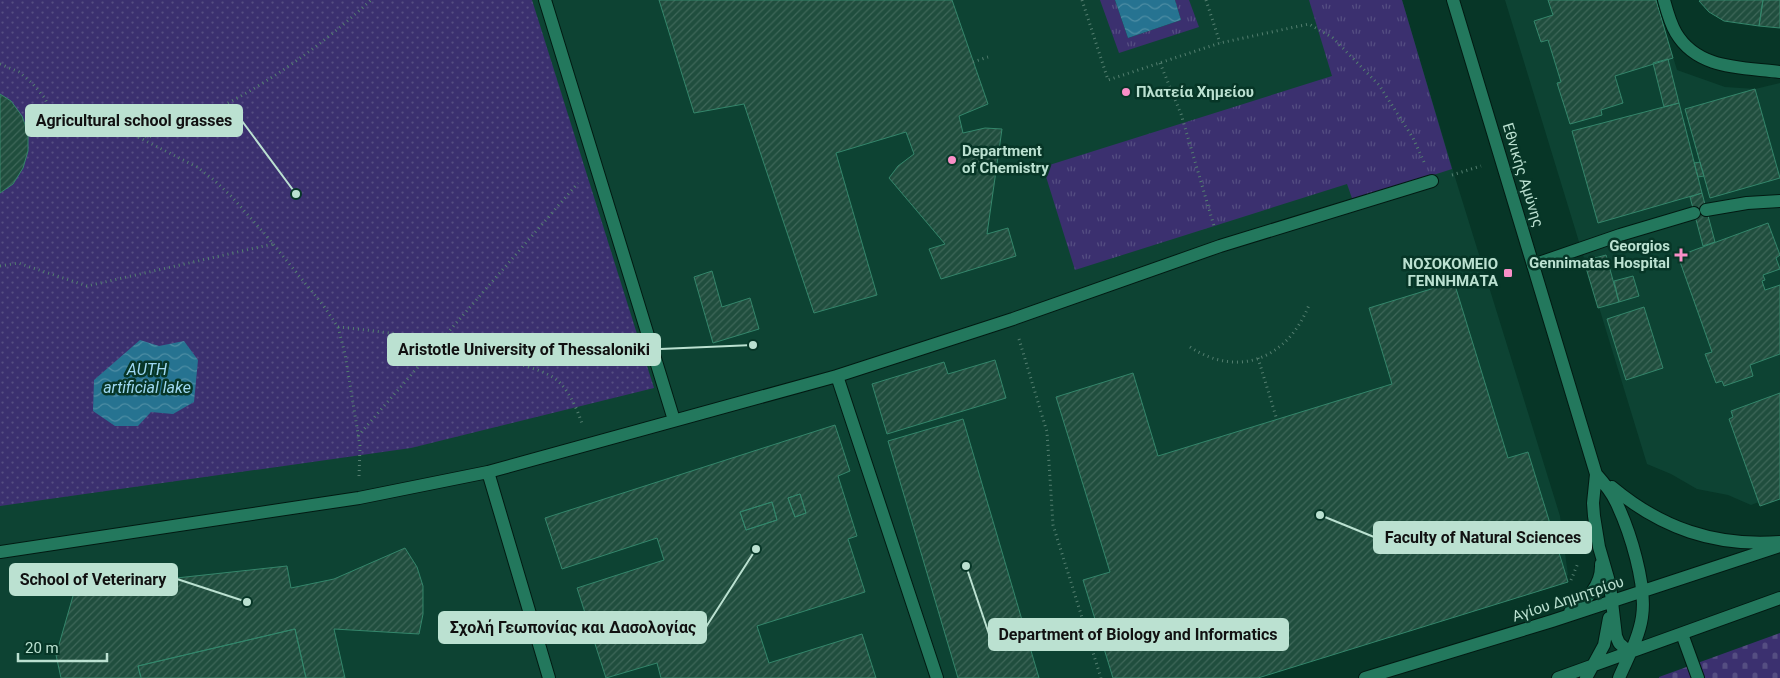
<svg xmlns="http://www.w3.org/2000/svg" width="1780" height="678" viewBox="0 0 1780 678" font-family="Roboto,sans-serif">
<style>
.built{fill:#0d4333}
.grass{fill:url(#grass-tufts)}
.cemetery{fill:url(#cemetery-stones)}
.park{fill:url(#park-dots)}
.water{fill:url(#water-waves)}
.building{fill:url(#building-hatch);stroke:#34866b;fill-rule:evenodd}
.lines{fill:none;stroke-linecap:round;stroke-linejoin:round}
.lane-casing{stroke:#021a12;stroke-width:14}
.street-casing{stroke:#021a12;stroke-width:14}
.secondary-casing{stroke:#021a12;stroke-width:14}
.path{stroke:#547f70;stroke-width:3;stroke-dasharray:1 4;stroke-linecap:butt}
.lane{stroke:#23785d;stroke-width:12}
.street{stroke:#23785d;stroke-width:12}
.secondary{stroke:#23785d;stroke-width:12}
.poi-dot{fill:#fa8fc8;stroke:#073627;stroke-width:2}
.labels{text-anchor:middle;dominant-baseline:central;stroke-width:5;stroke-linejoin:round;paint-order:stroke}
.poi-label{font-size:15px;font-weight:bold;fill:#bbe1d1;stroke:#073627;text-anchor:start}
.street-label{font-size:15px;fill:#bbe1d1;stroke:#073627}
.water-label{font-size:16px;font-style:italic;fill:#9ed8f2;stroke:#073627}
.leader{fill:none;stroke:#bbe1d1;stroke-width:2}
.callout-dot{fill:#bbe1d1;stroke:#073627;stroke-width:2}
.callout{fill:#bbe1d1;stroke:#bbe1d1;stroke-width:2}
.callout-label{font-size:16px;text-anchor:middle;font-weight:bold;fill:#111}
</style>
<defs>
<pattern id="grass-tufts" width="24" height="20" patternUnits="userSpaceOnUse" patternTransform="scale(1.25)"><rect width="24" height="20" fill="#3b306f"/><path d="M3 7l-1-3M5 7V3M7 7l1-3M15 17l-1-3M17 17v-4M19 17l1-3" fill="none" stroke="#554e82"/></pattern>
<pattern id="cemetery-stones" width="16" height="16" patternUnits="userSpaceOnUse" patternTransform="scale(1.25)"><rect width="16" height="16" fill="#3b306f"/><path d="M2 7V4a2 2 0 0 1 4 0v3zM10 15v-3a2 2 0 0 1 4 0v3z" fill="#554e82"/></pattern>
<pattern id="park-dots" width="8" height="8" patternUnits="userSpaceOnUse" patternTransform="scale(1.25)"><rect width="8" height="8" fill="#3b306f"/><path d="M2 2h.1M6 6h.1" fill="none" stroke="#554e82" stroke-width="1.8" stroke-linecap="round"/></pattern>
<pattern id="water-waves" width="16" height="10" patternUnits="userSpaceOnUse" patternTransform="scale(1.25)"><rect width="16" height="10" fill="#267391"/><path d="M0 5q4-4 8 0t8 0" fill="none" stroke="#4d8da4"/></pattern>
<pattern id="building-hatch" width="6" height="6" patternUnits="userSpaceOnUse" patternTransform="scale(1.25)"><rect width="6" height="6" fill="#204e3e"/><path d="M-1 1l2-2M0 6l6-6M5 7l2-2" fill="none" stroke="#3e6759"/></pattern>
</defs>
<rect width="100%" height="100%" fill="#073627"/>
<path class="built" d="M0 0H1402L1454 174 1560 516 1568 575 1219 678H0Z
M1505 0H1656L1677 70 1725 87 1755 89 1780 83V494L1751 505 1728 495 1697 489 1671 474 1647 464Z"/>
<path class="grass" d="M1100 0H1115L1128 38 1181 20 1175 0H1189L1199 27 1119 53Z
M1309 0H1402L1452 169 1353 201 1347 184 1075 270 1043 167 1332 76Z"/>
<path class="cemetery" d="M1780 633V678H1659V677Z"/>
<path class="park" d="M0 0H532L654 388 411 448 0 506Z"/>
<path class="water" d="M1115 0H1175L1181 20 1128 38Z
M140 340 159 346 184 341 198 360 194 402 173 414 151 412 138 426H115L93 411 94 380Z"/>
<path class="building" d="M659 0H952L988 104 959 116 963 133 985 128 1002 129 987 234 1008 228 1016 256 941 279 929 249 945 244 889 178 898 166 914 154 906 132 836 153 877 295 814 313 744 104 694 113Z
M1548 0H1656L1673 58 1615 76 1623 103 1601 110 1602 115 1570 124 1557 83 1561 82 1548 40 1541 42 1534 21 1553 15Z
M1701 0H1763L1759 26 1724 21 1709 12 1699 1Z
M1763 0H1780V28L1759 26Z
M1668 59 1679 103 1664 107 1653 63Z
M1755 89 1780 178 1710 198 1685 109Z
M0 94 11 101 22 116 28 133V151L23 168 13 184 0 193Z
M1679 103 1702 193 1598 223 1572 131Z
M1700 162 1704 176 1698 177 1694 163Z
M1702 193 1715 242 1703 246 1690 197Z
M1768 223 1780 255 1776 258 1780 269 1763 275 1765 280 1762 281 1765 290 1780 285V354L1750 365 1753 376 1724 386 1722 381 1716 383 1705 354 1712 352 1678 256Z
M1606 255 1619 302 1598 308 1584 261Z
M712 271 722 307 750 298 759 329 713 343 694 277Z
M1633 276 1639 296 1619 302 1614 281Z
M1454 282 1508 458 1528 452 1568 582 1258 678H1113L1083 580 1110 572 1056 397 1133 373 1158 456 1392 384 1369 308Z
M1644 307 1663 368 1626 380 1607 319Z
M995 360 1006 398 887 434 872 384 944 362 948 374Z
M1780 393V499L1760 506 1729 419 1733 417 1731 411Z
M963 419 1039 678H958L888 441Z
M835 425 850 471 838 476 857 536 848 539 865 592 757 626 769 663 862 634 876 678H661L657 663 606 678 577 588 664 560 657 538 562 569 545 518ZM800 494 806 513 795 517 788 498ZM772 502 777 520 746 530 740 512Z
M800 494 806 513 795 517 788 498Z
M772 502 777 520 746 530 740 512Z
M405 548 417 567 423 586V614L419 634 334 629 345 678H306L295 629 138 666 141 678H61L56 655 75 589 287 566 291 588 334 579Z
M295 629 306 678H141L138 666Z"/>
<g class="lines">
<defs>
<path id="lane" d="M545 0 674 420
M1706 210 1747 203 1780 201
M1533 265 1620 235 1694 213
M837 376 937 678
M488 472 549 678
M0 552 359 498 488 472 837 376 1013 319 1220 246 1432 181
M1682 634 1698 678"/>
<path id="street" d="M1664 0C1667 11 1670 23 1676 33 1698 70 1742 67 1780 72"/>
<path id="secondary" d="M1453 0 1596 474C1604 483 1611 491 1616 502 1630 531 1647 585 1642 617 1639 638 1627 659 1619 678
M1596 474 1593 503 1594 516 1599 547 1610 585 1616 636 1619 643 1630 653
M1612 487C1661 528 1715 547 1780 542
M1570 612C1587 599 1602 586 1601 564
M1365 678 1552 621 1780 546
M1558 678 1780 598
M1586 678 1604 645 1609 618"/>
</defs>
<use href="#lane" class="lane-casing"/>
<use href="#street" class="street-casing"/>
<use href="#secondary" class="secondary-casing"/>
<path class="path" d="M1082 0 1108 80 1220 43 1309 24 1333 38 1379 85 1413 138 1424 162
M1206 0 1220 43
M973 62 988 57
M1160 63 1181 114 1214 226
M0 64 19 72 32 83 44 97 52 113 67 122 81 128 134 135 197 167 214 180 232 197 264 233 323 305 338 327 345 354 360 446 359 477
M135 135C141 136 148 137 154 136 166 134 178 126 189 122 257 92 317 50 371 0
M1452 175 1481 166
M0 266 18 263 87 286 273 244
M338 327C400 333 461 343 520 364 534 369 551 373 561 384 571 395 578 411 582 424
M1019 339 1047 432 1053 525 1101 678
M1190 347C1239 379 1288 358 1309 305
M1258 358 1277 420
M358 436 578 183
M1571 580 1578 563"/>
<use href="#lane" class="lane"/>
<use href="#street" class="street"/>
<use href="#secondary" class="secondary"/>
</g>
<g class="poi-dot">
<circle cx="1126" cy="92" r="5"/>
<circle cx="952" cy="160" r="5"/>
<path d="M1678.5 247.5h5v5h5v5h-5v5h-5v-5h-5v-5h5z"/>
<rect x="1503" y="268" width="10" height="10" rx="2.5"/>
</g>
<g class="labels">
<g class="poi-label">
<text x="1136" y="92">Πλατεία Χημείου</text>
<text x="962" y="151">Department<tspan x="962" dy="17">of Chemistry</tspan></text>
<text x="1670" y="246" text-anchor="end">Georgios<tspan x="1670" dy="17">Gennimatas Hospital</tspan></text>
<text x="1498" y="264" text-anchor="end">ΝΟΣΟΚΟΜΕΙΟ<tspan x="1498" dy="17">ΓΕΝΝΗΜΑΤΑ</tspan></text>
</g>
<g class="street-label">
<text transform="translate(1523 175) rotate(73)">Εθνικής Αμύνης</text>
<text transform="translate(1568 599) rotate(-18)">Αγίου Δημητρίου</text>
</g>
<g class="water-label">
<text x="147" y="369">AUTH<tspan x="147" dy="18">artificial lake</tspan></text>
</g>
</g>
<path class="leader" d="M296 194L242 121M753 345L660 349M1320 515L1374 537M247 602L177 579M756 549L706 627M966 566L989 634"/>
<g class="callout-dot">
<circle cx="296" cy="194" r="5"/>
<circle cx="753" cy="345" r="5"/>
<circle cx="1320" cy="515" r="5"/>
<circle cx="247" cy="602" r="5"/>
<circle cx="756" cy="549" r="5"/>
<circle cx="966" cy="566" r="5"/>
</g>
<g class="callout">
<rect x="26" y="105" width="216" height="31" rx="5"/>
<rect x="388" y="334" width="272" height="31" rx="5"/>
<rect x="1374" y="522" width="217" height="31" rx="5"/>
<rect x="10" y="564" width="167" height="31" rx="5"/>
<rect x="439" y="612" width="267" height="31" rx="5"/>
<rect x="989" y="619" width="299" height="31" rx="5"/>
</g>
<g class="callout-label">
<text x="134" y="126">Agricultural school grasses</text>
<text x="524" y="355">Aristotle University of Thessaloniki</text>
<text x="1483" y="543">Faculty of Natural Sciences</text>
<text x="93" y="585">School of Veterinary</text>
<text x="573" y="633">Σχολή Γεωπονίας και Δασολογίας</text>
<text x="1138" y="640">Department of Biology and Informatics</text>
</g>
<path d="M18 653v8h89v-8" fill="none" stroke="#bbe1d1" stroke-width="2.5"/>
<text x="25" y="653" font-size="15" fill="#bbe1d1" stroke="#073627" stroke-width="4" paint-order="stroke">20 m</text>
</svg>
